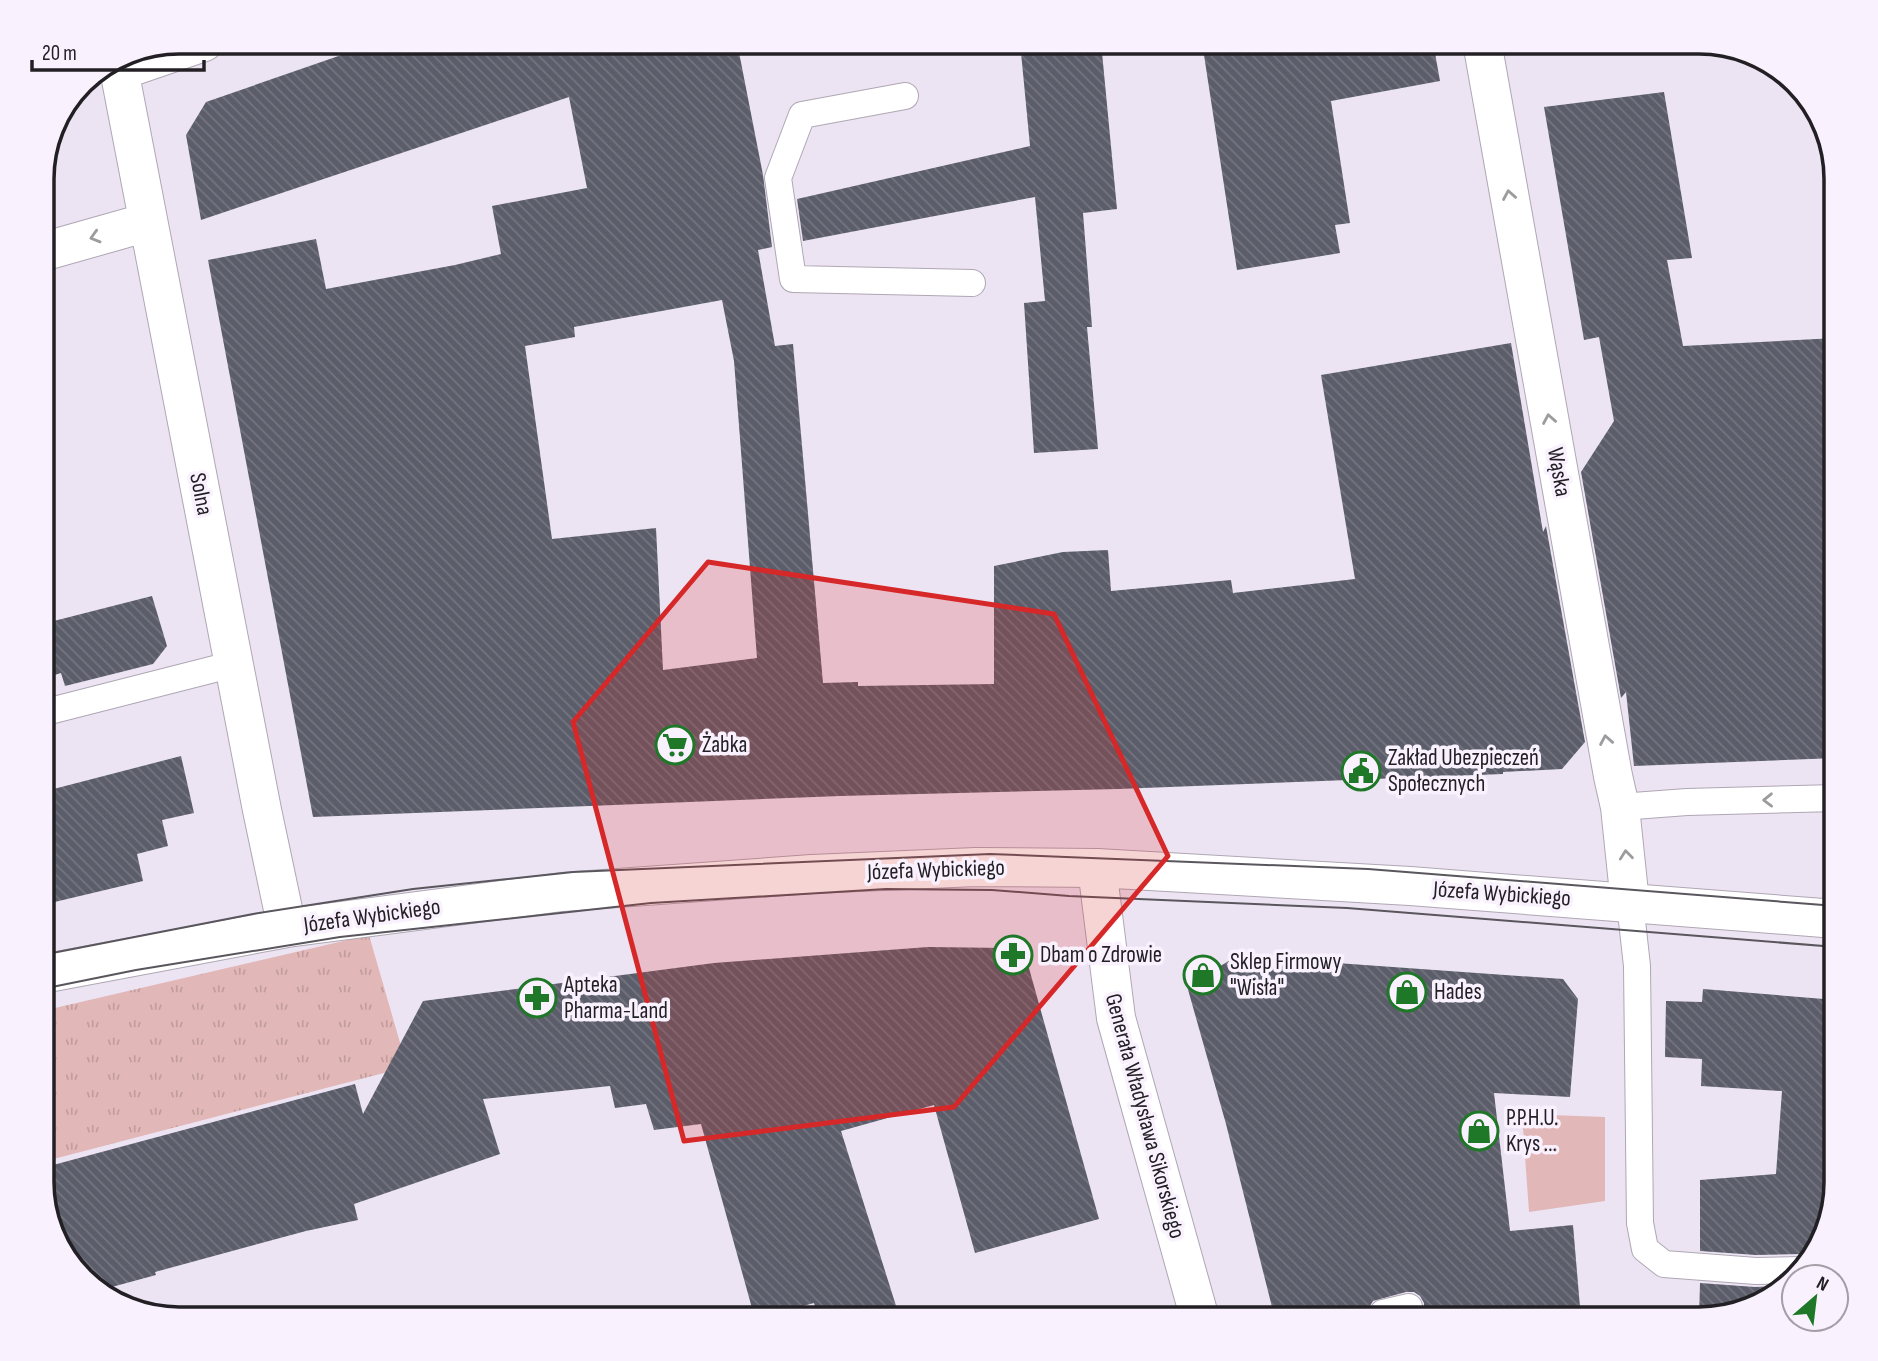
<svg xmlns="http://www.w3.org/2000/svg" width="1878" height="1361" viewBox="0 0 1878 1361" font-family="'Sofia Sans Condensed',sans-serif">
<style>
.grass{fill:#e2b7b7}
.park{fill:url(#park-tufts)}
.building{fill:url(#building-back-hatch);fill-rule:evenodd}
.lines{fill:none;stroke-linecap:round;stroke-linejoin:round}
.lane-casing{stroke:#afa7b4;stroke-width:28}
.street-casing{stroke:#afa7b4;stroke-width:40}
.secondary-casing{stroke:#afa7b4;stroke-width:40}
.lane{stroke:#fff;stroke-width:26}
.street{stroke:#fff;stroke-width:38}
.secondary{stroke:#fff;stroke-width:38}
.tram{stroke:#5a565d;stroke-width:2}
.oneway{stroke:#9c9b9d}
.marked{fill:#d62828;fill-opacity:0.2;stroke:#d62828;stroke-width:5;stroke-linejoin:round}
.labels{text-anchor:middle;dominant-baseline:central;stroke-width:7;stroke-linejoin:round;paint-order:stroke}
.street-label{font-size:23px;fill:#232025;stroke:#f9f2fe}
.poi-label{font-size:23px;fill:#232025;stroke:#f9f2fe;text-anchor:start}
.rim{fill:none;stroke:#232025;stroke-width:3.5}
</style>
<defs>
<pattern id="park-tufts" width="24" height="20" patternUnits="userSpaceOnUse" patternTransform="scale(1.75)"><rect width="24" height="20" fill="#e2b7b7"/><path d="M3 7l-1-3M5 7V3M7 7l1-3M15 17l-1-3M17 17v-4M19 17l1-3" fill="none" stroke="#c29d9d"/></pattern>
<pattern id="building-back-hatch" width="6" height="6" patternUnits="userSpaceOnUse" patternTransform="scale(1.75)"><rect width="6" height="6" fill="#5b5d6a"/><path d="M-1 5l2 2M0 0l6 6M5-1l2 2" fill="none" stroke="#74757f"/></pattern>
</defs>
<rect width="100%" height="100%" fill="#ede4f3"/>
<path class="grass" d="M1522 1114 1605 1117V1201L1529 1212Z"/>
<path class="park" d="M369 935 407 1067 42 1162V1011Z"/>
<path class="building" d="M379 42H737L763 175 772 247 758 250 775 346 793 344 823 683 858 682V686L994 684V566L1063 552 1108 550 1111 591 1231 580 1233 593 1355 579 1321 375 1511 343 1543 532 1546 526 1585 742 1562 769 1503 772V774L1118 789 840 796 313 817 208 260 316 239 326 289 455 265 501 254 492 206 587 188 569 97 201 220 186 135 206 102ZM722 300 734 361 757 658 663 670 656 528 552 539 525 346 575 337 574 327Z
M1020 42H1101L1117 209 1083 213 1092 327H1087L1098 449 1034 453 1024 303 1045 301 1035 197 803 241 797 199 1030 146Z
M1202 42H1433L1440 81 1331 101 1350 223 1335 225 1340 253 1237 270Z
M1664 92 1692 258 1667 260 1683 346 1836 338V758L1634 766 1626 692 1621 698 1581 472 1614 421 1599 337 1584 340 1544 107Z
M152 596 167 646 153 664 65 686 61 673 42 679V624Z
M181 756 194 813 162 820 168 846 137 854 143 881 42 905V792Z
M928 947 1007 948 1008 965 1027 961 1099 1219 975 1253 934 1105 841 1131 897 1309 868 1319H819L814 1303 755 1319 701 1124 654 1130 646 1104 615 1108 610 1086 483 1099 500 1154 354 1204 358 1220 306 1231 155 1272 156 1275 97 1291 56 1243 42 1190V1168L355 1084 363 1114 423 1001 714 963Z
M1237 956 1563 979 1578 999 1570 1097 1494 1093 1510 1231 1573 1225 1581 1319H1419L1424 1312V1303L1420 1296 1414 1292H1406L1373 1301 1368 1309 1369 1319H1275L1226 1124 1187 986Z
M1703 989 1836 1000V1182L1811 1257 1802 1254 1756 1255 1700 1251V1180L1776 1174 1782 1091 1701 1086 1702 1059 1665 1057 1666 1001 1702 1002Z
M1700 1283 1755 1287 1782 1286 1760 1305 1699 1319Z"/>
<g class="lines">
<defs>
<path id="lane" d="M905 96 802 115 778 178 793 279 972 283
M42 713 234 664
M1620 807 1687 802 1836 798
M1630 903 1637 966 1640 1223 1645 1249 1664 1264 1756 1271 1802 1270
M1383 1313 1409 1307"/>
<path id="street" d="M1482 42 1613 776 1620 807 1630 903
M117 59 262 810 287 928
M119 71 204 42
M42 252 148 222
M42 974 287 928 562 892 812 874 976 867 1097 868"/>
<path id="secondary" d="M1200 1319 1116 1018 1097 868 1410 886 1836 919"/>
</defs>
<use href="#lane" class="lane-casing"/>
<use href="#street" class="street-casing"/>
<use href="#secondary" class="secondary-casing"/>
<use href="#lane" class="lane"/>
<use href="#street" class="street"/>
<use href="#secondary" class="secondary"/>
<path class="tram" d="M42 955 253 914 413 889 573 872 990 854 1368 869 1836 906
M42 989 136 970 340 937 651 903 886 889 992 890 1069 896 1347 908 1836 947"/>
</g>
<defs><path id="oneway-chevron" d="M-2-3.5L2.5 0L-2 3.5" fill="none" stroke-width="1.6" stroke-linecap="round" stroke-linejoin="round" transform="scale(1.75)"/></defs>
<g class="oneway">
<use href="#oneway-chevron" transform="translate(1509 195) rotate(-100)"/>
<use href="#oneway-chevron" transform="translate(95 237) rotate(164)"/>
<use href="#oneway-chevron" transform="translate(1549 419) rotate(-100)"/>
<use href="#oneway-chevron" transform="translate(1606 740) rotate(-100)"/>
<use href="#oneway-chevron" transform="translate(1768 800) rotate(179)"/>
<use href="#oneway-chevron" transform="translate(1626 855) rotate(-96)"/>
</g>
<path class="marked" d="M708 562 1054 614 1168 856 954 1107 684 1141 573 722Z"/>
<defs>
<symbol id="supermarket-ring" viewBox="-11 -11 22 22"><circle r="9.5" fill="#f9f2fe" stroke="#1e7827" stroke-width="1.5"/><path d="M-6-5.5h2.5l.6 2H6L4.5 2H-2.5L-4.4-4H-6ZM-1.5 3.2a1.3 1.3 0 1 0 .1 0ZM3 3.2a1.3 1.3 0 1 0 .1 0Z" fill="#1e7827"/></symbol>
<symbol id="civic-ring" viewBox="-11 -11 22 22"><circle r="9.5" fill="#f9f2fe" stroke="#1e7827" stroke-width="1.5"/><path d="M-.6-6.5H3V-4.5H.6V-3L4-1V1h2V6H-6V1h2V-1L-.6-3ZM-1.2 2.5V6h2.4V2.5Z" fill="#1e7827"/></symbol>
<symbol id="pharmacy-ring" viewBox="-11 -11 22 22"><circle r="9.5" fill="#f9f2fe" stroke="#1e7827" stroke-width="1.5"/><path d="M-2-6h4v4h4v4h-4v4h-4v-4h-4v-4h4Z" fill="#1e7827"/></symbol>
<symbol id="shop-ring" viewBox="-11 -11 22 22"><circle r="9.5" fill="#f9f2fe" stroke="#1e7827" stroke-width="1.5"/><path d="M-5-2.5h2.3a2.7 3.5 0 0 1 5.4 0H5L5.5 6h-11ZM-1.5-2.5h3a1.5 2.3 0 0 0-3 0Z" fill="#1e7827"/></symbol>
</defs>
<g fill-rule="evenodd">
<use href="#supermarket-ring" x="653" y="723" width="44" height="44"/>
<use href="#civic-ring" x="1339" y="749" width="44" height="44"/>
<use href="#pharmacy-ring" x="991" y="933" width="44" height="44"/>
<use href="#shop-ring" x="1181" y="953" width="44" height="44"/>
<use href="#shop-ring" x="1385" y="970" width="44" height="44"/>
<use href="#pharmacy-ring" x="515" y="976" width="44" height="44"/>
<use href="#shop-ring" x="1457" y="1109" width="44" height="44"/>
</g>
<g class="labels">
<g class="street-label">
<text transform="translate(1559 472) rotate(80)">Wąska</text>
<text transform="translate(201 494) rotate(79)">Solna</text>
<text transform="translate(936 870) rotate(-2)">Józefa Wybickiego</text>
<text transform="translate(1502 894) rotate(4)">Józefa Wybickiego</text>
<text transform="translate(372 916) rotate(-8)">Józefa Wybickiego</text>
<text transform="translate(1145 1116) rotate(75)">Generała Władysława Sikorskiego</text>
</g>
<g class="poi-label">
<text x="702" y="745">Żabka</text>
<text x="1388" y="758">Zakład Ubezpieczeń<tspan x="1388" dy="26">Społecznych</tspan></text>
<text x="1040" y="955">Dbam o Zdrowie</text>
<text x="1230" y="962">Sklep Firmowy<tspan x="1230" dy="26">"Wisła"</tspan></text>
<text x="564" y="985">Apteka<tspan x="564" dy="26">Pharma-Land</tspan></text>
<text x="1434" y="992">Hades</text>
<text x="1506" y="1118">P.P.H.U.<tspan x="1506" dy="26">Krys ...</tspan></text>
</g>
</g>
<path d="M0 0H1878V1361H0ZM179 54H1699A125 125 0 0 1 1824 179V1182A125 125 0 0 1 1699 1307H179A125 125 0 0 1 54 1182V179A125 125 0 0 1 179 54Z" fill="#f9f2fe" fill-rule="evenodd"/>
<path class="rim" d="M179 54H1699A125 125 0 0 1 1824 179V1182A125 125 0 0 1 1699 1307H179A125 125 0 0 1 54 1182V179A125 125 0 0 1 179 54Z"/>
<g transform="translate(1815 1298) rotate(28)"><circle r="33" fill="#f9f2fe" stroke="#a39ea7" stroke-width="2"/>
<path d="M0-5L12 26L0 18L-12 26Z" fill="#1e7827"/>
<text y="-10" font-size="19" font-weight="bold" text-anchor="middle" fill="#232025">N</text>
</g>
<path d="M32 60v10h172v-10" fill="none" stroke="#232025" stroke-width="3.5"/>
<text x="42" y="60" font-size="21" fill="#232025" stroke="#f9f2fe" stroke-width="5" paint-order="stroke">20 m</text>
</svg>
